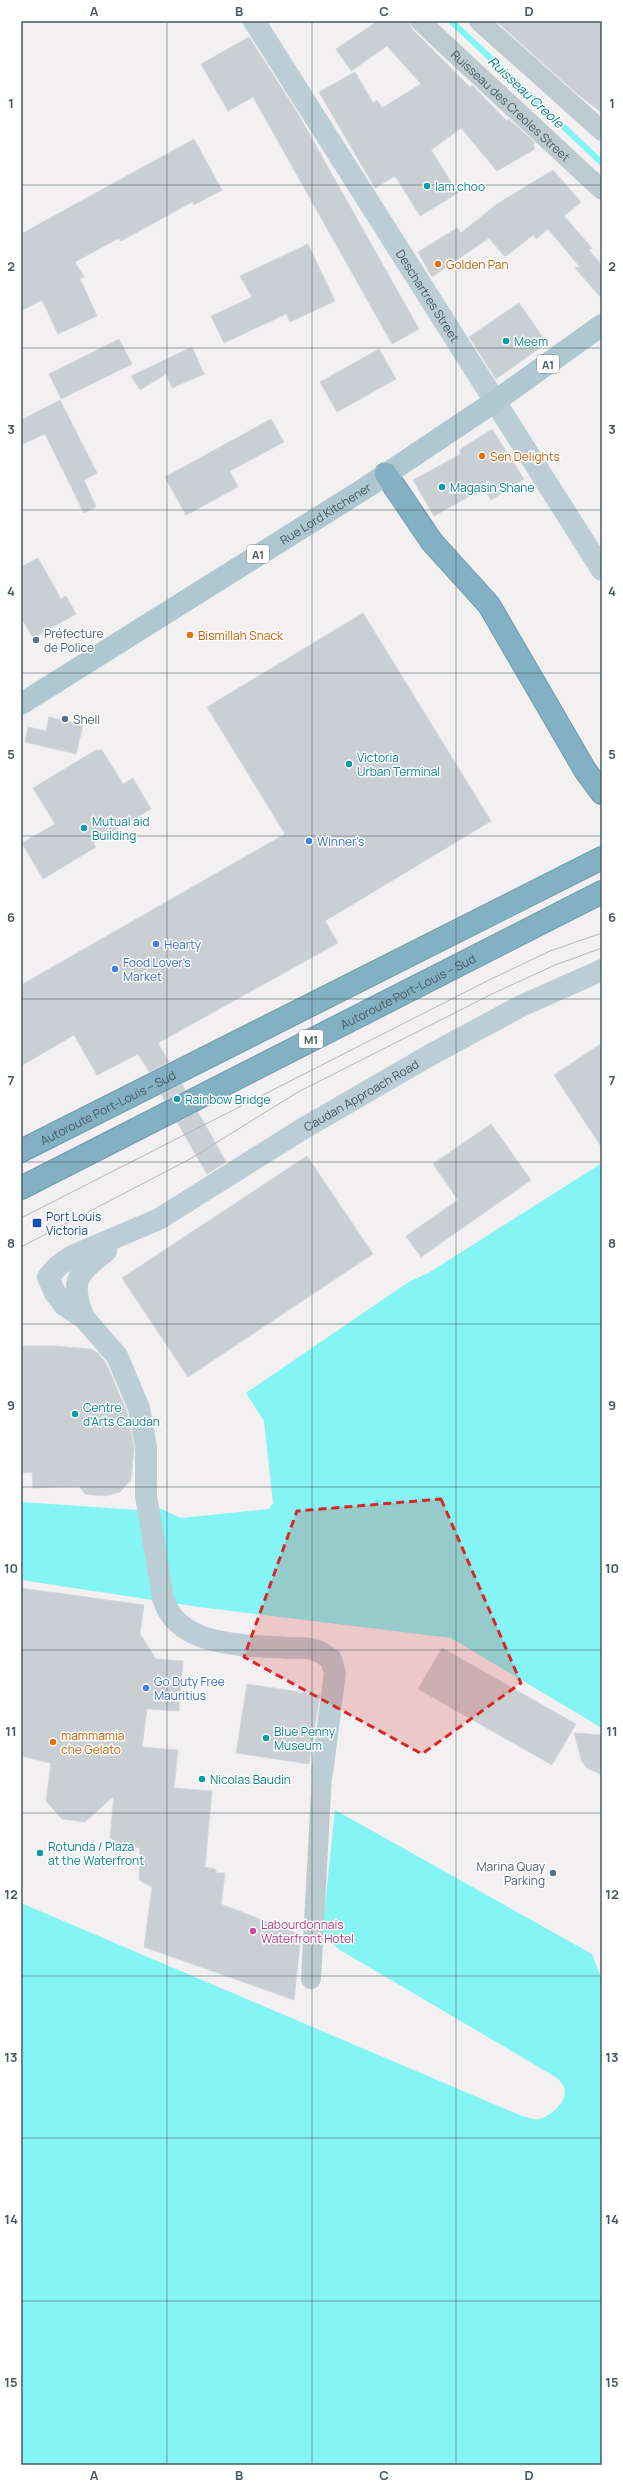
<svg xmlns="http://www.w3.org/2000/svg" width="623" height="2486" viewBox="0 0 623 2486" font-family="Manrope,sans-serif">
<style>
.water{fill:#85f4f4}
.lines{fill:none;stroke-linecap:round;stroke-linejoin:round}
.stream{stroke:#85f4f4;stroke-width:6}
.building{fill:#cacfd3;stroke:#d4d8dc}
.highway-casing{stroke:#6f9baf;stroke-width:24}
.street{stroke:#bdcbd1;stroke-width:20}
.secondary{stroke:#bcced5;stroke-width:22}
.primary{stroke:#aec7d1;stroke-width:22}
.highway{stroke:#84b0c3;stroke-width:22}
.tram{stroke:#b2b7bb;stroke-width:1}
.marked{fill:#d62828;fill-opacity:0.2;stroke:#d62828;stroke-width:3;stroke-dasharray:8 5;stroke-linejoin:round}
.grid{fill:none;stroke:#465960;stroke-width:1;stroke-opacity:0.55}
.culture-dot{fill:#0f9aa8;stroke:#fff;stroke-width:1.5}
.food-dot{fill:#e8710a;stroke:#fff;stroke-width:1.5}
.service-dot{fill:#5c6f8a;stroke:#fff;stroke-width:1.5}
.shop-dot{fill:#3f7fe0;stroke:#fff;stroke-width:1.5}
.transit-dot{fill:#1a4fb4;stroke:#fff;stroke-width:1.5}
.hotel-dot{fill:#d1479c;stroke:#fff;stroke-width:1.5}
.labels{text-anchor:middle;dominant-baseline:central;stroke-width:3;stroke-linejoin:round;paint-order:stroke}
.shield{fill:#fff;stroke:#7e8b90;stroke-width:1}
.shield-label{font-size:11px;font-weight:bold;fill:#465960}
.street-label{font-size:12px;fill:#465960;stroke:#fff}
.culture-label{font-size:12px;fill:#0d838f;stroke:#fff;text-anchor:start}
.food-label{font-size:12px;fill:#c56008;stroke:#fff;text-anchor:start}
.service-label{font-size:12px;fill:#4e5e75;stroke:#fff;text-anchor:start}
.shop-label{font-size:12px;fill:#366cbe;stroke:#fff;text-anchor:start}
.transit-label{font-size:12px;fill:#164399;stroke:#fff;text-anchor:start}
.hotel-label{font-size:12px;fill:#b23c85;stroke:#fff;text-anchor:start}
.water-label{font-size:13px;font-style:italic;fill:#067e7e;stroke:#fff}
.neatline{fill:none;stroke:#465960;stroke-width:1.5}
.grid-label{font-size:13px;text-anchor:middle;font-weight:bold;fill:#465960}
</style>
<rect width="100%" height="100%" fill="#f3f0f1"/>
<path class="water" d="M602 1163V1728L451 1638 199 1607 21 1580V1502L138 1510 159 1508 181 1518 269 1509 273 1503 264 1421 246 1393 407 1283 430 1272Z
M335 1810 592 1954 602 1980V2465H21V1903L522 2116C527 2117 533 2120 538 2119 551 2117 571 2099 563 2085 559 2077 544 2071 537 2066L340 1950 322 1934Z"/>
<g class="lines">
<path class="stream" d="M451 21 602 163"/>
</g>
<path class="building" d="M378 21 409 22 412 29 470 87 472 85 507 121 509 119 535 143 533 145 535 149 497 171 461 128 431 150 458 193 420 216 395 176 375 188 319 92 355 72 373 103 377 100 382 108 421 84 387 46 351 71 336 49Z
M496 21H602V113L575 92Z
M249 37 297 112 419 329 392 344 253 97 228 111 201 64Z
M194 139 222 190 194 205 192 202 121 241 119 238 75 262 84 277 80 279 97 316 58 334 42 300 21 311V234Z
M553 170 581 202 564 216 592 248 589 250 602 265V299L575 268 580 267 548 229 536 239 533 235 505 257 489 238 432 277 418 252 457 228 461 233 497 204Z
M308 244 335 301 290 322 286 314 224 343 211 316 252 297 240 276Z
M519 303 547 343 496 379 469 337Z
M119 339 132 364 61 399 49 374Z
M192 347 204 374 172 388 166 374 140 390 131 376Z
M379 349 396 379 337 412 320 382Z
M60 400 97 473 84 480 96 507 84 513 45 434 21 445V420Z
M271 419 284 442 230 471 238 487 186 515 165 477Z
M492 429 524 479 491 500 484 488 434 516 413 480 461 454 459 450Z
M38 558 61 599 66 596 76 614 33 638 21 617V567Z
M363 613 491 821 325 921 338 943 158 1043 169 1062 149 1072 138 1054 97 1075 74 1035 21 1066V985L285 834 207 707Z
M49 717 83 725 76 754 25 742 28 727 46 731Z
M96 750H102L123 784 133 778 151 809 93 843 96 847 43 879 22 843 55 824 33 788Z
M602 1043V1148L554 1075Z
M182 1084 185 1090 165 1101 161 1094Z
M198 1112 226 1162 207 1174 177 1122Z
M491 1124 531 1180 421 1257 406 1236 458 1200 433 1164Z
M307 1156 373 1254 188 1377 122 1278Z
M21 1346H55L90 1349 98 1353 106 1363 127 1412 134 1448 131 1480 120 1492 105 1496 85 1494 79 1486 33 1488 32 1472 21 1473Z
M21 1588 144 1605 140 1634 156 1659 183 1661 179 1711 147 1709 142 1747 178 1750 174 1788 212 1791 205 1867 215 1869 217 1873H225L221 1904 301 1935 294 2000 144 1947 152 1887 139 1880 140 1848 119 1845 110 1837 114 1796 85 1822 62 1819 46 1801 51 1763 21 1756Z
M442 1648 576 1724 552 1765 418 1689Z
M247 1684 320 1695 309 1764 236 1753Z
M574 1733 602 1735V1775L587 1768 582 1762Z"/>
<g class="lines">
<defs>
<g id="highway">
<path d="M386 474 432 542 489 605 585 770 602 793"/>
<path id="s5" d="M21 1151 602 858"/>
<path id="s6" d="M21 1188 602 892"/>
</g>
</defs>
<use href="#highway" class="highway-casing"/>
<g class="street">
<path id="s1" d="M420 21 602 190"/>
<path d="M479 21 602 131"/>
<path d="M311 1979 322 1773"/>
</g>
<g class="secondary">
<path id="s2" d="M254 21 602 570"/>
<path d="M84 1318C69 1282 77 1273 106 1251"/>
<path id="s3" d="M322 1773 335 1673 331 1659C326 1656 321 1652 315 1650 308 1647 296 1648 288 1648 246 1645 177 1648 163 1598L146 1496V1447L139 1408 117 1356 84 1318 64 1305 55 1293 48 1277 58 1266 72 1256 159 1219 304 1128 432 1054 521 1006 602 970"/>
</g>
<path class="primary" id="s4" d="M21 704 367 487 494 402 602 325"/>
<use href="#highway" class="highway"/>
<path class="tram" d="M21 1218 487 981 550 951 602 933
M21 1247 190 1159 298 1092 494 993 555 965 602 948"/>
</g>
<path class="marked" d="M441 1499 521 1683 422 1754 244 1657 297 1511Z"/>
<path class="grid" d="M167 21V2465M312 21V2465M456 21V2465M21 185H602M21 348H602M21 510H602M21 673H602M21 836H602M21 999H602M21 1162H602M21 1324H602M21 1487H602M21 1650H602M21 1813H602M21 1976H602M21 2138H602M21 2301H602"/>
<g class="culture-dot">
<circle cx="427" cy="186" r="4"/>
<circle cx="506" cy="341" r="4"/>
<circle cx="442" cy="487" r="4"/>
<circle cx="349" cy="764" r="4"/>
<circle cx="84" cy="828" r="4"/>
<circle cx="177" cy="1099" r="4"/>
<circle cx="75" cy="1414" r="4"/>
<circle cx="266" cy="1738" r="4"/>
<circle cx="202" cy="1779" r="4"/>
<circle cx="40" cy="1853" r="4"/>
</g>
<g class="food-dot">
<circle cx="438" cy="264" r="4"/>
<circle cx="482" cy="456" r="4"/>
<circle cx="190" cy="635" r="4"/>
<circle cx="53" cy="1742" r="4"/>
</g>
<g class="service-dot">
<circle cx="36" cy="640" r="4"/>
<circle cx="65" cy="719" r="4"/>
<circle cx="553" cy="1873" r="4"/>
</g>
<g class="shop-dot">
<circle cx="309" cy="841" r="4"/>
<circle cx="156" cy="944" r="4"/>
<circle cx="115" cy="969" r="4"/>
<circle cx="146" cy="1688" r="4"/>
</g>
<rect class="transit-dot" x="32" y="1218" width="10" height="10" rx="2"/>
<circle class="hotel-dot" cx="253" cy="1931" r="4"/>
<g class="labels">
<g class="shield">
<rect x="537" y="355" width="22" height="18" rx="3"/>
<rect x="247" y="545" width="22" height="18" rx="3"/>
<rect x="299" y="1030" width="24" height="18" rx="3"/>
</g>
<g class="shield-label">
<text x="548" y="364">A1</text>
<text x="258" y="554">A1</text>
<text x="311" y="1039">M1</text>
</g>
<g class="street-label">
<text stroke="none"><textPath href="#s1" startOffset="124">Ruisseau des Creoles Street</textPath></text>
<text stroke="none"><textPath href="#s2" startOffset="325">Deschartres Street</textPath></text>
<text stroke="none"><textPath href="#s4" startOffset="359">Rue Lord Kitchener</textPath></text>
<text stroke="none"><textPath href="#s6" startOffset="434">Autoroute Port-Louis – Sud</textPath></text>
<text stroke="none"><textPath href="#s3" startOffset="1024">Caudan Approach Road</textPath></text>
<text stroke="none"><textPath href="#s5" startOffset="97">Autoroute Port-Louis – Sud</textPath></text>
</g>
<g class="culture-label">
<text x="435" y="186">lam choo</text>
<text x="514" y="341">Meem</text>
<text x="450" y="487">Magasin Shane</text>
<text x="357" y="757">Victoria<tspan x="357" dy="14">Urban Terminal</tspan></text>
<text x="92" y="821">Mutual aid<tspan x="92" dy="14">Building</tspan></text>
<text x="185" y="1099">Rainbow Bridge</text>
<text x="83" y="1407">Centre<tspan x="83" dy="14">d'Arts Caudan</tspan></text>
<text x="274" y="1731">Blue Penny<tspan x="274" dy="14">Museum</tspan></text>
<text x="210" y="1779">Nicolas Baudin</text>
<text x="48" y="1846">Rotunda / Plaza<tspan x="48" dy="14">at the Waterfront</tspan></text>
</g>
<g class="food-label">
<text x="446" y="264">Golden Pan</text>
<text x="490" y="456">Sen Delights</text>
<text x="198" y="635">Bismillah Snack</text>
<text x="61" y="1735">mammamia<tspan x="61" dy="14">che Gelato</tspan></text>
</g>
<g class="service-label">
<text x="44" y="633">Préfecture<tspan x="44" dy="14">de Police</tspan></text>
<text x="73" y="719">Shell</text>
<text x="545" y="1866" text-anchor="end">Marina Quay<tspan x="545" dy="14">Parking</tspan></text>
</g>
<g class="shop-label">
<text x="317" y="841">Winner's</text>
<text x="164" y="944">Hearty</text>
<text x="123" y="962">Food Lover's<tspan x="123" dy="14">Market</tspan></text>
<text x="154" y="1681">Go Duty Free<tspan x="154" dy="14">Mauritius</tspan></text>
</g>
<g class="transit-label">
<text x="46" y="1216">Port Louis<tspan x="46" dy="14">Victoria</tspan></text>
</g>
<g class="hotel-label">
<text x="261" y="1924">Labourdonnais<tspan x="261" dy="14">Waterfront Hotel</tspan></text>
</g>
<g class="water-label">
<text transform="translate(526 92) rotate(43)">Ruisseau Creole</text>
</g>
</g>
<rect width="623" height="2486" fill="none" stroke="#ffffff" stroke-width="44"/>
<rect x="22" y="22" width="579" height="2442" class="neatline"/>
<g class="grid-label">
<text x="94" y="16">A</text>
<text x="239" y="16">B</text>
<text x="384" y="16">C</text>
<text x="529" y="16">D</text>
<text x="11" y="108">1</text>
<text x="612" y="108">1</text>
<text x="11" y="271">2</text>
<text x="612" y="271">2</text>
<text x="11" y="434">3</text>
<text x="612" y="434">3</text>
<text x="11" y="596">4</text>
<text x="612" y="596">4</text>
<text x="11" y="759">5</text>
<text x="612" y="759">5</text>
<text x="11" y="922">6</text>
<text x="612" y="922">6</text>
<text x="11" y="1085">7</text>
<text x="612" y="1085">7</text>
<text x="11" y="1248">8</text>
<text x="612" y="1248">8</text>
<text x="11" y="1410">9</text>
<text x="612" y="1410">9</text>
<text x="11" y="1573">10</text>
<text x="612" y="1573">10</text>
<text x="11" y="1736">11</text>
<text x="612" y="1736">11</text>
<text x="11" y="1899">12</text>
<text x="612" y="1899">12</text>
<text x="11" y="2062">13</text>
<text x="612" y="2062">13</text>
<text x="11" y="2224">14</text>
<text x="612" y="2224">14</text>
<text x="11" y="2387">15</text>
<text x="612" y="2387">15</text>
<text x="94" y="2480">A</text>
<text x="239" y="2480">B</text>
<text x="384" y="2480">C</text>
<text x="529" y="2480">D</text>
</g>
</svg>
